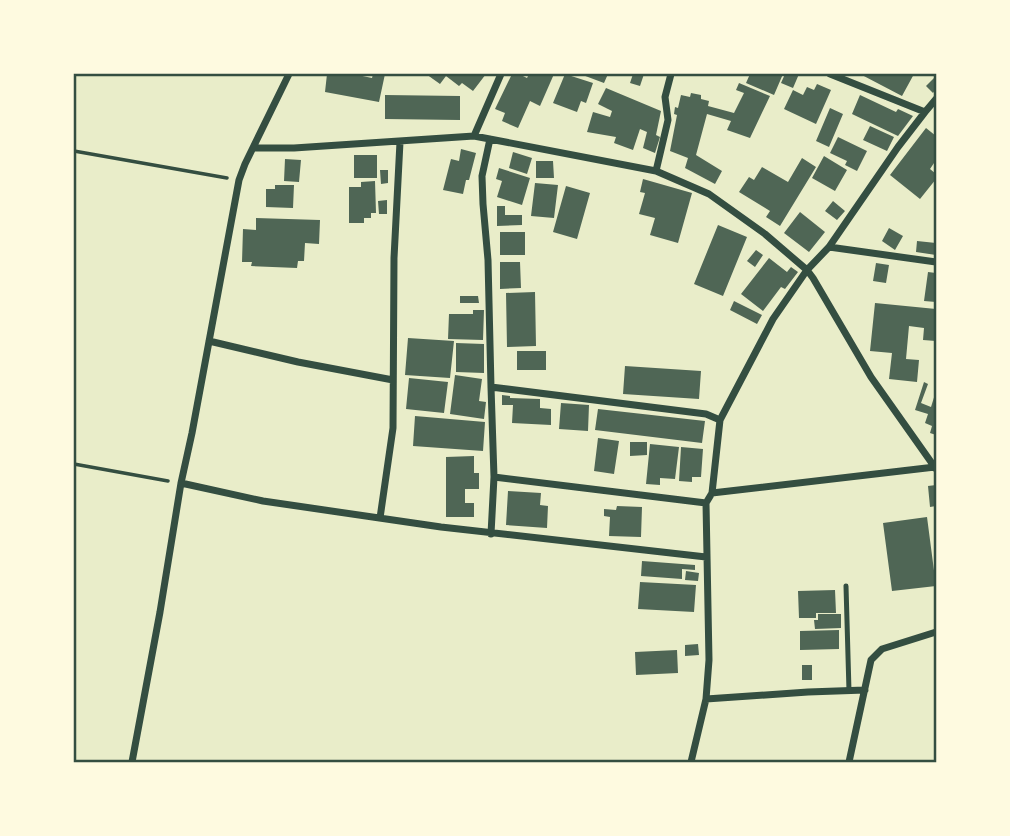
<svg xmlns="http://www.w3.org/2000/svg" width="1010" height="836" viewBox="0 0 1010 836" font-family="Figtree,sans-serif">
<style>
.building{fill:#4f6655}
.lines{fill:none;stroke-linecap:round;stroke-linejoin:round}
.path{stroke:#344e41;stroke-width:3.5}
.service{stroke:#344e41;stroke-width:5}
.minor{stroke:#344e41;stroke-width:7}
.neatline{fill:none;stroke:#344e41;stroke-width:2.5}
</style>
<rect width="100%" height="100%" fill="#e9edc9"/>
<path class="building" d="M327 74H353L372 78 373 74H385L379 102 325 92Z
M426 74H486L473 91 462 83 459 86 446 76 440 84Z
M512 74H519L527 78 529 74H554L540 106 530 101 518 128 502 121 505 113 495 109Z
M565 74 593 83 586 103 581 101 577 112 553 103Z
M580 74H608L604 83Z
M633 74H644L640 86 630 83Z
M750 74H783L774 95 746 83Z
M785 74H799L793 88 781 83Z
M860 74H914L902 96Z
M934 78 936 80V89L933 93 926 86Z
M739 83 770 96 750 138 727 130 731 121 707 114 696 155 722 171 715 184 685 168 688 158 670 151 677 115 674 114 675 107 678 108 681 95 690 97 691 93 701 95V99L709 101 708 106 734 113 744 93 736 90Z
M817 84 831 90 816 124 784 109 793 90 803 95 807 87 814 90Z
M606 88 661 111 656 135 660 137 655 153 643 148 647 132 640 129 633 150 614 143 616 137 587 132 593 112 610 117 612 111 598 104Z
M385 95 460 96V120L385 119Z
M860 95 896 112 898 109 913 116 898 136 852 114Z
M830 108 843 114 829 147 816 141Z
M870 126 894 137 887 151 863 140Z
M926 128 936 136V160L930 169 936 174V179L920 199 890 175Z
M838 137 867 151 857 171 845 165 847 161 830 153Z
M461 149 476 153 469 180H466L463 194 443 190 451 159 459 161Z
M513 152 532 158 527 174 509 168Z
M354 155H377V178H354Z
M824 156 847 170 835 191 812 178Z
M802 158 816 167 780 226 766 217 770 211 739 192 749 177 754 180 762 167 788 182Z
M285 159 301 160 299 182 284 181Z
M536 161H553L554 178H536Z
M499 168 530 178 522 205 497 197 502 181 496 179Z
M380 170H388V183L381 184Z
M643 179 692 193 678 243 650 235 655 218 639 214 645 193 640 192Z
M375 181 376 213H371V218H364V223H349V187H361V182Z
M535 183 558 185 554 218 531 216Z
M275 185H294L293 208 266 207V189H275Z
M566 186 590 193 577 239 553 232Z
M387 200V214H379L378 201Z
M833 201 845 211 837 220 825 211Z
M497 206H505V215H522V225L497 226Z
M800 212 825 232 809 252 784 233Z
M256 218 320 220 319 244 305 243 304 261H298L297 268 251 266 252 262H242L243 229 256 230Z
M718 225 747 237 723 296 694 284Z
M889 228 903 236 895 250 882 241Z
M500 232H525V255H500Z
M917 241 936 243V255L916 252Z
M756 250 763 255 755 267 747 261Z
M769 258 787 272 791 267 798 272 785 289 781 287 763 311 741 294Z
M500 262H520L521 288 500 289Z
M876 263 889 265 886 283 873 281Z
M928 272 936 273V302L924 301Z
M535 292 536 346 507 347 506 293Z
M460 296H478L479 303H460Z
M734 301 762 315 757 324 730 310Z
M875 303 936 309V341L923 340 924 328 909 326 906 359 919 360 917 382 889 379 892 353 870 351Z
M473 310H484L483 340 448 339 449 314H473Z
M408 338 454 341 450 378 405 375Z
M456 343 484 344V373L456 372Z
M517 351H546V370H517Z
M625 366 701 371 699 399 623 394Z
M455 375 482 379 479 401 486 402 484 419 450 414Z
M409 378 448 382 444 413 406 409Z
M924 382 928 384 921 403 931 407 936 391V435L930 433 932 426 925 423 928 414 915 410Z
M502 395 510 396V398L540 399V408L551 409V425L512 423 513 405H502Z
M561 403 589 405 588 431 559 429Z
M598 409 705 421 702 443 595 430Z
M415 416 485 422 483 451 413 446Z
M598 438 619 441 614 474 594 471Z
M630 442H647V455L630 456Z
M650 444 679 447 675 479 660 478V485L646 484Z
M681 447 703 449 701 477H692V482L679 481Z
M474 456V473H479V489H465V503H474V517H446V457Z
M936 485V506L930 507 928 486Z
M508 491 541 493 540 505 548 506 547 528 506 525Z
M617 506 642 507 641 537 609 536 610 517 604 516V509L616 510Z
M927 517 936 586 892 591 883 523Z
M642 561 695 565V570L682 569V579L641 576Z
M686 571 699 573 698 581 685 580Z
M640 582 696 585 694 612 638 609Z
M835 590 836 613H816V618H799L798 591Z
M818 614H841V628L815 629 814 620H818Z
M839 630V649L800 650V631Z
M698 644 699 655 685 656V645Z
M677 650 678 673 636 675 635 652Z
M802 665H812V680H802Z"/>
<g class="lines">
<path class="path" d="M74 151 227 178
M74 464 168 481"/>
<path class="service" d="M846 586 849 691"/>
<path class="minor" d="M830 74 925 112
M474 136 501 74
M490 139 482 176 483 204 488 260 491 387 494 477 491 534
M253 148H294L474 136 656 171 709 194 765 234 807 270 813 278 871 377 936 469
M656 171 668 120 665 97 671 74
M829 247 936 262
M209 341 298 362 393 380
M491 387 706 414 720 420
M494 477 706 503
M181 483 263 501 441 527 706 557
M712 493 935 467
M380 518 393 428 394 258 400 142
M706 699 808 692 865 690
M132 762 160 612 181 483 192 433 239 180 245 164 289 74
M691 762 706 699 709 660 706 503 712 493 720 420 773 319 807 270 829 247 898 147 925 112 936 99
M849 762 871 660 882 649 936 632"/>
</g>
<rect width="1010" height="836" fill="none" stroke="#fefae0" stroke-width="150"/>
<rect x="75" y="75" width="860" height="686" class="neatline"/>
</svg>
